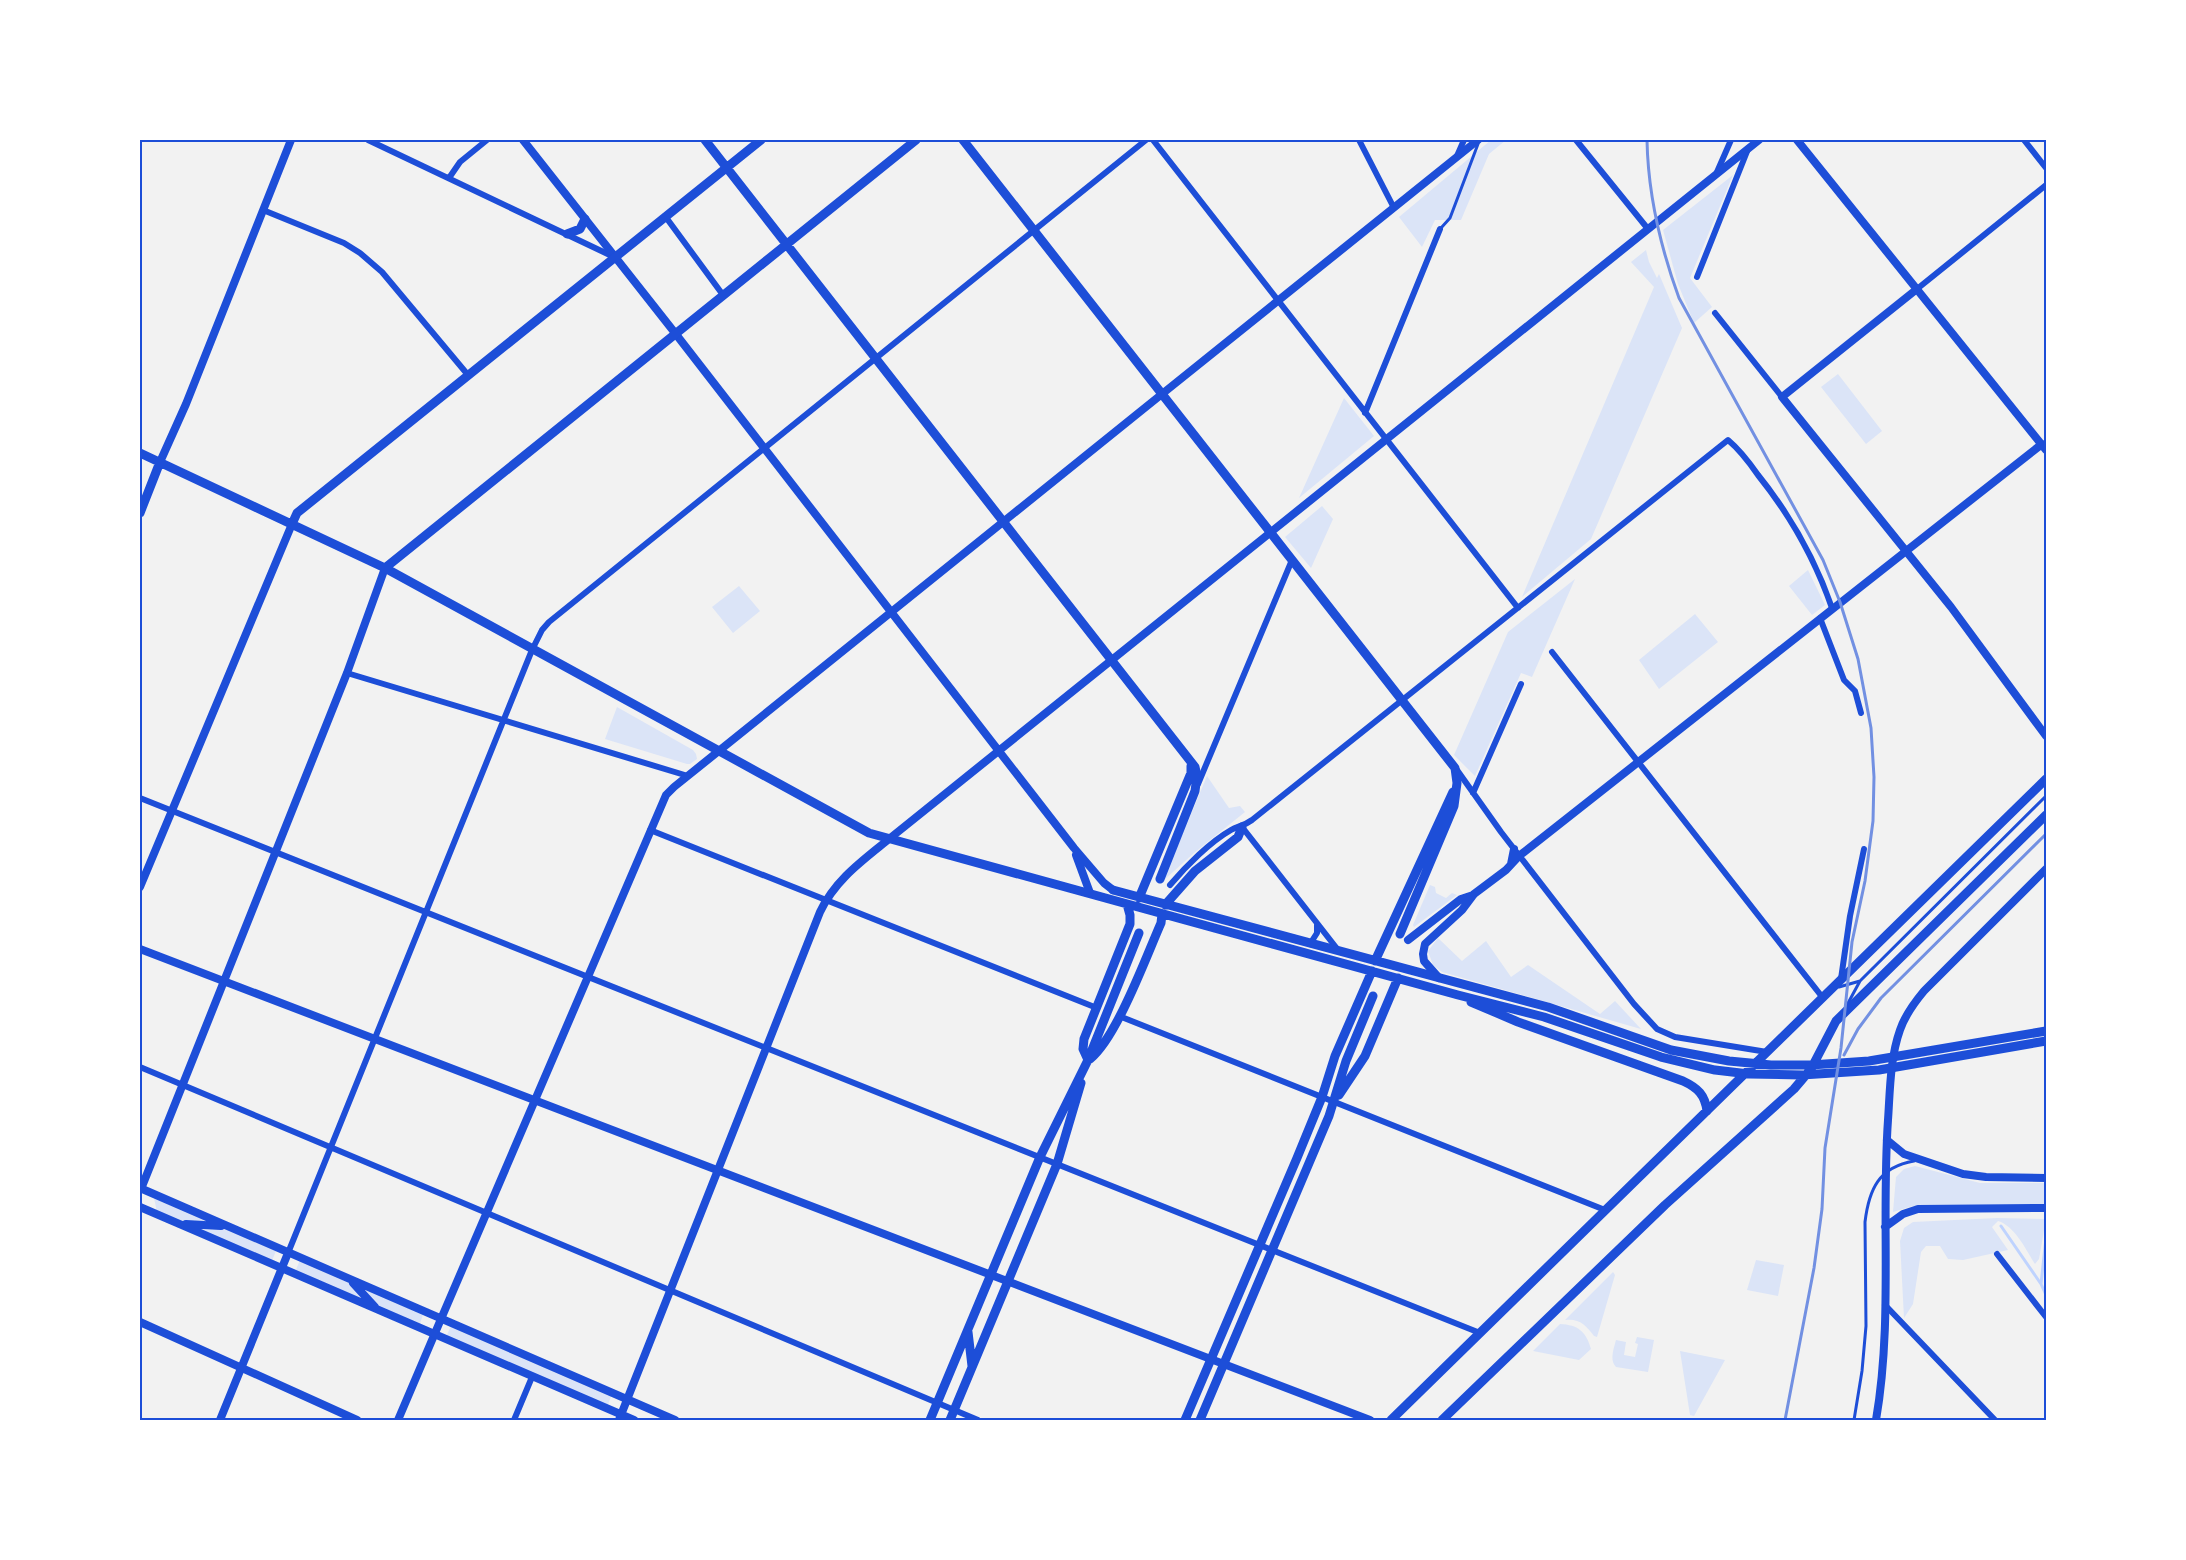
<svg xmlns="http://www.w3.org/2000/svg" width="2186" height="1560" viewBox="0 0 2186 1560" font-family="Figtree,sans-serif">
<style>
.green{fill:#dbe4f7}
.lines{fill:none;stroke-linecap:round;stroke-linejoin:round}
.stream{stroke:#bfd3fe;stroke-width:3}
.service{stroke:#1d4ed8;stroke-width:3}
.minor{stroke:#1d4ed8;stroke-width:6}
.tertiary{stroke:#1d4ed8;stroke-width:8}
.secondary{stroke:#1d4ed8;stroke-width:8}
.primary{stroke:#1d4ed8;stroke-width:9}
.rail{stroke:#7290e2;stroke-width:3}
.neatline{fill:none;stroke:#1d4ed8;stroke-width:2}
</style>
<rect width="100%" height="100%" fill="#f2f2f2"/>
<path class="green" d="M1491 140H1506L1489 154 1461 220H1435L1422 247 1399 217Z
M1733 175 1690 278 1712 307 1694 323 1678 284 1663 230Z
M1646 250 1649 262 1657 278 1659 274 1682 328 1591 539 1522 597 1654 287 1631 262Z
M1838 374 1882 431 1866 444 1821 387Z
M1344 398 1374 436 1299 498Z
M1322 506 1333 519 1311 568 1285 537Z
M1808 570 1825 605 1812 615 1789 586Z
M1575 579 1532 677 1521 673 1475 776 1454 755 1508 632Z
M739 586 760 611 733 633 712 607Z
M1695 614 1718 642 1659 689 1639 660Z
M617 707 693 750 696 754 697 759 690 764H687L605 739Z
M1207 776 1229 808 1240 806 1245 812 1194 853 1163 881Z
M1430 885 1435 887 1436 893 1446 898 1452 893 1457 895 1414 927 1413 925Z
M1438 938 1462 961 1486 941 1511 977 1528 965 1600 1014 1615 1001 1641 1029 1442 972 1433 965 1428 951Z
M1915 1166 1980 1183H2046V1204L1913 1206 1893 1212 1896 1177 1904 1169Z
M154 1198 215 1224 179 1221 157 1212Z
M1997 1218 2046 1219 2039 1259 2035 1264C2026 1250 2015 1226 1998 1221L1992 1227 2008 1250 1963 1260 1948 1259 1940 1246H1926L1921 1252 1913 1304 1904 1318 1900 1241 1904 1228 1913 1222Z
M189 1226 228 1229 276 1251 271 1263Z
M300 1260 347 1281 370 1305 295 1272Z
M1756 1260 1784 1265 1778 1296 1747 1290Z
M1613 1272 1615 1275 1597 1337 1594 1336C1586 1325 1579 1318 1565 1320Z
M356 1285 423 1315 419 1326 378 1308Z
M1560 1324C1578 1325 1586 1331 1591 1349L1579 1360 1533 1351Z
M451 1326 612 1394 607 1407 446 1337Z
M1637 1337 1654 1340 1648 1372 1616 1367C1609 1360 1614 1348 1616 1340L1626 1342 1624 1355 1635 1357 1638 1344 1635 1343Z
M1680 1351 1725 1360 1694 1416 1690 1415Z"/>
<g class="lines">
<path class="stream" d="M2001 1226 2041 1284 2046 1295
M2041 1284 2046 1238"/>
<path class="service" d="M1441 228 1450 218 1478 144
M1839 987 1860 981
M1847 1005 1860 981 2046 796
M1854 1420 1862 1371 1866 1326 1865 1222C1869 1189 1879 1167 1914 1161"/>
<path class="minor" d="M368 140 614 257
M1153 140 1518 608
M1359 140 1394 208
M1576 140 1648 229
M2024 140 2046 168
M1457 156 1464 140
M1717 172 1731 140
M449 178 460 162 487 140
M263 210 344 243 360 253 382 272 468 375
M665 216 723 295
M1697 277 1748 149
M1917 289 2046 185
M1715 313 1782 397
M1365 413 1440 229
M1820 618 1844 680 1855 691 1861 713
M1552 652 1823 998
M347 673 688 776
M1457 770 1501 832 1634 1004 1657 1029 1675 1037 1767 1052
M1198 784 1292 560
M1473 793 1521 684
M140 798 1480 1333
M1242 827 1338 950
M650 830 1097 1008
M1170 885C1186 866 1210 842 1231 830 1238 826 1244 826 1252 820L1728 440C1740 450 1749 462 1758 475 1791 516 1815 559 1832 608
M1310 944 1317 933V925
M1841 979 1850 916 1864 849
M1119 1016 1605 1210
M140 1067 978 1420
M288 1253 532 650 542 630 549 622 1146 140
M1997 1254 2046 1317
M1885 1305 1995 1420
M514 1420 532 1377"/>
<path class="tertiary" d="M1797 140 2046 450
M1917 289 1782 397 1951 607 2046 736
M1162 394 1478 140
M1271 532 1759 140
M1511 864 1514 849
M1408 940 1461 899 1473 895
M140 949 1370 1420
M1439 978 1424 961 1423 954 1425 944 1462 910 1474 894 1506 870 1519 856 2042 444
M141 1189 347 673 385 568
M220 1420 288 1253
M398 1420 441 1319"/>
<path class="secondary" d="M523 140 675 333 1074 848 1104 883 1113 890
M160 462 186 404 291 140
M1076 855 1090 893
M140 887 292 524
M1887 1140 1904 1154 1963 1174 1986 1177 2046 1178
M140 1188 675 1420
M140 1207 634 1420
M186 1224 221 1226
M1885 1227 1903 1214 1918 1209 2046 1208
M353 1283 375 1307
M441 1319 666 795 674 787 1162 394
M140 1322 357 1420
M619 1420 820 912C835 880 862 861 889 839L1271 532
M1876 1420C1893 1322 1881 1220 1888 1120 1890 1091 1890 1058 1900 1030 1905 1015 1914 1003 1924 991L2046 869"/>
<path class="primary" d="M705 140 1195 767 1197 776 1195 791 1160 879
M963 140 1455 768 1457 783 1454 806 1400 934
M567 234 580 229 585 219
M140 453 385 568 869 833 1458 995 1544 1017 1661 1057 1715 1070 1749 1074 1802 1075 1879 1070 2046 1041
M140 513 160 462
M292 524 297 513 761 140
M385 568 916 140
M1113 890 1548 1007 1671 1050 1729 1061 1771 1065H1811L1869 1061 2046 1031
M1139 898 1191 773V766
M1165 905 1195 871 1238 837 1242 827
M1375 961 1453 792
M1471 1002 1518 1022 1683 1081C1698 1088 1705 1095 1707 1111
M1090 1059C1117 1037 1146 957 1161 923L1162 914
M1088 1060 1083 1049 1084 1039 1130 924V915L1127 904
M1339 1095 1365 1056 1398 978
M968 1332 972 1366
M930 1420 1040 1157 1088 1060 1139 933
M950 1420 1057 1164 1081 1083
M1185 1420 1297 1158 1322 1097 1335 1056 1372 971
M1200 1420 1329 1116 1346 1061 1373 996
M1391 1420 2046 779
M1442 1420 1665 1205 1794 1089 1811 1069 1836 1021 2046 815"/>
<path class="rail" d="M1647 140C1648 194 1660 246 1679 298L1823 560 1840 602 1858 659 1871 728 1874 777 1873 821 1865 881 1852 942 1841 1048 1825 1148 1822 1209 1814 1268 1785 1420
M1844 1055 1858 1029 1881 998 2046 834"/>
</g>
<rect width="2186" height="1560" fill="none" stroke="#ffffff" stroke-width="282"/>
<rect x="141" y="141" width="1904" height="1278" class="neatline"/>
</svg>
